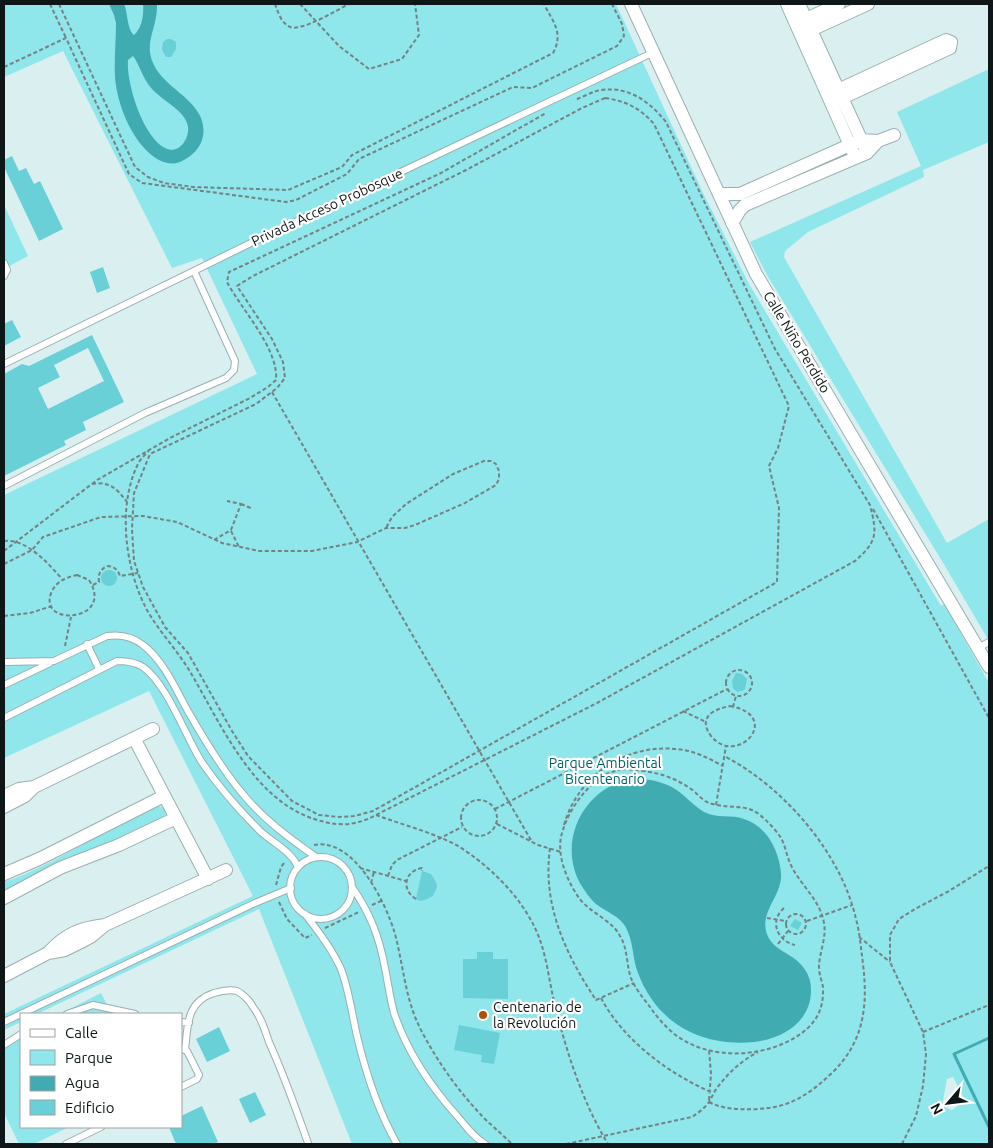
<svg xmlns="http://www.w3.org/2000/svg" width="993" height="1148" viewBox="0 0 993 1148" font-family="Ubuntu,sans-serif">
<style>
.green{fill:#8fe6eb;fill-rule:evenodd}
.water{fill:#40acb2;fill-rule:evenodd}
.lines{fill:none;stroke-linecap:round;stroke-linejoin:round}
.stream{stroke:#40acb2;stroke-width:3}
.building{fill:#68d0d6;fill-rule:evenodd}
.lane-casing{stroke:#9bafb0;stroke-width:8}
.street-casing{stroke:#9bafb0;stroke-width:14}
.path{stroke:#748283;stroke-width:2;stroke-dasharray:4 2.5;stroke-linecap:butt}
.lane{stroke:#fff;stroke-width:6}
.street{stroke:#fff;stroke-width:12}
.poi-dot{fill:#af5100;stroke:#fff;stroke-width:2}
.labels{text-anchor:middle;dominant-baseline:central;stroke-width:4.5;stroke-linejoin:round;paint-order:stroke}
.street-label{font-size:14px;fill:#0f1617;stroke:#fff}
.park-label{font-size:14px;fill:#026267;stroke:#fff}
.poi-label{font-size:14px;fill:#0f1617;stroke:#fff;text-anchor:start}
</style>
<rect width="100%" height="100%" fill="#daeff0"/>
<path class="green" d="M4 4H616L704 195 749 284 941 606 944 604 989 683V1144H352L259 909 37 1014H21V1022L4 1030V1014L253 896 149 691 4 758V495L257 374 202 258 172 268 63 51 4 77ZM953 1077 965 1100 952 1110 942 1106 947 1079Z
M989 69V142L923 170 924 177 808 232 785 251 784 257 947 543 989 519V641L942 561 767 275 750 242 921 166 897 112Z
M4 205 28 256 4 269Z
M158 806 162 807 166 812 164 819 109 845 66 858 53 864 4 892V882C59 864 104 827 158 806Z
M101 993 112 1014H60Z
M21 1034V1127H69L34 1144H19L4 1113V1043Z"/>
<path class="water" d="M109 4H124C128 13 127 30 134 35 142 28 144 14 143 4H157C158 31 139 46 159 73 174 93 208 106 203 136 201 148 192 156 182 161 172 166 163 163 154 157 131 140 117 104 115 77 114 59 116 41 116 23L114 15ZM133 56C140 65 142 78 152 89 162 100 183 110 187 123 192 135 180 156 165 148 143 137 126 83 128 60Z
M641 779C656 780 670 784 682 794 689 800 696 807 704 812 717 819 731 814 744 819 767 826 779 851 781 873 783 894 761 910 766 931 771 951 792 952 803 967 808 973 811 981 811 989 812 1021 783 1039 754 1042 702 1047 657 1024 638 973 632 958 634 941 625 926 618 915 606 912 596 904 590 899 585 891 581 885 559 847 578 799 617 783 624 780 633 780 641 779Z"/>
<g class="lines">
<path class="stream" d="M989 1038 954 1054 989 1127"/>
</g>
<path class="building" d="M167 39H171L176 42V49L171 57H166L162 50 163 42Z
M12 156 19 171 26 168 34 184 40 181 63 229 39 241 4 167V160Z
M103 267 110 288 97 293 90 272Z
M12 320 21 337 4 346V324Z
M92 335 124 402 83 422 86 430 64 441 66 445 4 476V374L22 364 29 366ZM88 348 104 381 48 409 38 388 60 377 54 365Z
M101 578a8 8 0 1 1 16 0a8 8 0 1 1-16 0Z
M736 673 742 674 747 679 745 689 742 691 737 692 733 688 732 681Z
M422 871 431 874 436 882 437 887 433 896 425 900 420 901 416 899Z
M795 919 802 923 798 930 790 926Z
M477 952H493V959H508V999L463 998V959H477Z
M459 1025 500 1033 494 1064 481 1062 482 1055 454 1050Z
M219 1027 230 1051 207 1062 196 1039Z
M255 1092 266 1115 250 1123 239 1099Z
M202 1106 218 1142 213 1144H176L169 1127H181V1116Z"/>
<g class="lines">
<defs>
<path id="lane" d="M4 263 7 270 4 276
M4 364 255 241 652 53
M4 486 145 413 226 378 234 370 235 361 194 271
M87 644 99 669
M978 648 989 642
M4 662 54 661 107 636C121 634 132 636 143 645 164 661 176 690 189 713 205 741 221 768 242 793 263 819 289 838 316 857
M4 685 50 663
M4 718 117 661C126 661 135 662 143 667 167 684 185 735 201 761 218 786 238 809 260 831 273 843 291 851 298 867
M290 888a31 31 0 1 1 62 0a31 31 0 1 1-62 0Z
M352 887C370 913 379 936 385 968 388 983 390 998 394 1013 407 1052 431 1087 458 1117 466 1127 474 1137 485 1144
M305 914C318 931 332 949 341 969 349 990 352 1014 357 1036 366 1074 378 1111 397 1144
M67 1014 93 1005 135 1014
M4 1022 255 903 291 888
M181 1022 189 1023
M4 1045 21 1034
M185 1050C188 1025 186 1002 214 993 221 991 230 989 237 991 243 994 250 1001 253 1007 261 1017 265 1030 269 1042 284 1075 296 1109 308 1143
M181 1087 197 1079 199 1075 187 1051 182 1049
M66 1144 101 1127"/>
<path id="street" d="M631 4 756 274 989 667
M787 4 853 152
M799 4 865 148
M806 19 839 4
M811 30 868 4
M838 90 946 40 951 42 950 48 842 98
M719 194H740L861 140 878 141 894 135
M732 223 740 210 745 205 867 153 878 141
M134 738 208 879
M4 796 19 789 34 787 153 729
M4 807 25 796 34 787
M4 874 39 859 164 796
M4 898 60 868 119 845 176 818
M48 953C65 934 80 928 105 925L226 870
M4 976 48 953 65 950 81 942 92 936 105 925"/>
</defs>
<use href="#lane" class="lane-casing"/>
<use href="#street" class="street-casing"/>
<path class="path" d="M50 4 66 38
M59 4 135 167 148 177 164 183 193 187 288 190 342 167 352 155 553 53C564 33 553 22 544 4
M275 4C278 12 281 23 290 27 301 32 337 10 349 4
M300 4 339 46 369 69 402 59 419 35 415 4
M4 67 66 38 129 174 142 183 286 202 296 200 347 174 359 159 513 87 532 88 617 46 624 36 622 24 612 4
M605 98C626 101 640 108 654 124L789 406 778 448 769 466 779 508 777 582 373 811 354 816 339 817 319 815 292 801 248 756 232 731 188 653 165 627 143 587 134 561 132 529 134 493 150 454 256 404 277 388 285 378 283 362 272 339 237 286 253 276 468 169 582 108Z
M272 392 532 842
M150 449C146 454 141 458 138 464 117 506 125 569 147 610 160 633 179 652 192 675 223 728 256 805 321 821 332 824 346 826 358 822 364 821 370 818 376 815L597 703 855 561C878 541 877 533 870 505L775 349 666 122C650 102 629 86 601 90 593 91 583 97 575 100
M92 484C110 481 117 489 127 502
M241 504 253 509
M873 509 989 718
M231 531 239 547
M214 540 231 530 241 504 227 501
M4 541C26 538 49 564 62 579
M4 551 97 480 172 437 250 398 268 387 276 380C279 349 241 309 227 282L229 272 441 173 546 113
M4 564 32 550 43 537 101 517 143 516 177 522 222 543 259 551H312L357 542 386 528H405L415 525 465 503 496 485 499 479V471L496 464 491 461H484L453 474 406 504 392 517 386 528
M77 575 89 580C116 622 35 628 52 591 57 581 67 577 77 575Z
M93 585 99 582C98 574 100 570 107 566 114 566 118 570 120 576L138 573
M4 616 30 613 52 606
M65 646 71 617
M726 683a13 13 0 1 1 26 0a13 13 0 1 1-26 0Z
M730 706C784 716 737 768 711 736 697 717 714 709 730 706Z
M733 707 736 696
M683 711 706 722
M622 769C649 771 668 773 691 789 697 793 701 799 707 802 722 809 740 804 754 811 763 816 773 827 779 835 785 843 786 854 790 863 799 884 820 899 824 923 827 939 818 955 819 970 820 976 822 982 823 987 824 1011 815 1025 796 1037 760 1059 706 1060 673 1033 664 1025 656 1016 650 1007 643 998 635 988 631 978 626 964 628 949 620 936 612 920 590 913 579 898 568 882 557 858 561 837 566 814 584 787 605 775 610 772 616 771 622 769Z
M461 818a18 18 0 1 1 36 0a18 18 0 1 1-36 0Z
M716 805 726 746
M495 809 727 689
M376 815C403 825 432 832 458 846 492 867 528 903 541 943 548 964 550 987 556 1010 568 1056 583 1103 608 1144
M497 824 538 845 561 852
M564 825C578 776 624 744 676 749 693 750 708 758 723 766
M314 845C354 837 386 903 395 934 404 968 405 1000 422 1032 439 1064 459 1092 484 1118 493 1127 503 1135 512 1144
M550 848C542 905 566 955 596 1000L634 983
M360 868 406 881
M388 876 392 865 397 860 462 827
M371 883 374 872
M276 885 281 867 285 862
M416 899C401 890 404 871 422 868V871
M279 902 287 919 305 938 312 935
M372 905 381 901
M784 908C769 921 777 941 795 945
M786 924a10 10 0 1 1 20 0a10 10 0 1 1-20 0Z
M767 918 786 921
M807 921 852 905
M325 928 359 912
M859 937 890 962
M778 944 788 931
M601 998C624 1041 669 1074 713 1093
M923 1032 989 1005
M709 1100 711 1074 709 1050
M709 1102C726 1111 750 1110 768 1108 795 1105 814 1090 833 1072 864 1041 868 1006 863 964 861 949 860 934 856 919 841 853 784 787 724 756
M566 1144 692 1117C698 1113 705 1108 709 1102 712 1097 714 1092 717 1088 728 1073 741 1061 758 1052
M902 1144 916 1116 923 1086 926 1054 923 1032 890 962V935L899 919 915 909 949 891 989 866"/>
<use href="#lane" class="lane"/>
<use href="#street" class="street"/>
</g>
<circle class="poi-dot" cx="483" cy="1015" r="5"/>
<g class="labels">
<g class="street-label">
<text transform="translate(327 207) rotate(-25)">Privada Acceso Probosque</text>
<text transform="translate(797 342) rotate(59)">Calle Niño Perdido</text>
</g>
<g class="park-label">
<text x="605" y="763">Parque Ambiental<tspan x="605" dy="16">Bicentenario</tspan></text>
</g>
<g class="poi-label">
<text x="493" y="1007">Centenario de<tspan x="493" dy="16">la Revolución</tspan></text>
</g>
</g>
<rect width="993" height="1148" fill="none" stroke="#0f1617" stroke-width="10"/>
<rect x="20" y="1013" width="162" height="115" fill="#ffffff" stroke="#9fa2a2"/>
<rect x="30" y="1029" width="25" height="8" fill="#ffffff" stroke="#9fa2a2"/>
<text x="65" y="1038" font-size="15" fill="#0f1617">Calle</text>
<rect x="30" y="1050" width="25" height="15" fill="#8fe6eb" stroke="#9fa2a2"/>
<text x="65" y="1063" font-size="15" fill="#0f1617">Parque</text>
<rect x="30" y="1076" width="25" height="15" fill="#40acb2" stroke="#9fa2a2"/>
<text x="65" y="1088" font-size="15" fill="#0f1617">Agua</text>
<rect x="30" y="1100" width="25" height="15" fill="#68d0d6" stroke="#9fa2a2"/>
<text x="65" y="1113" font-size="15" fill="#0f1617">Edificio</text>
<g transform="translate(948 1103) rotate(242)" stroke="#ffffff" stroke-width="4" paint-order="stroke">
<path d="M0-4L9 19L0 12L-9 19Z" fill="#0f1617"/>
<text y="-8" font-size="14" font-weight="bold" text-anchor="middle" fill="#0f1617">N</text>
</g>
</svg>
